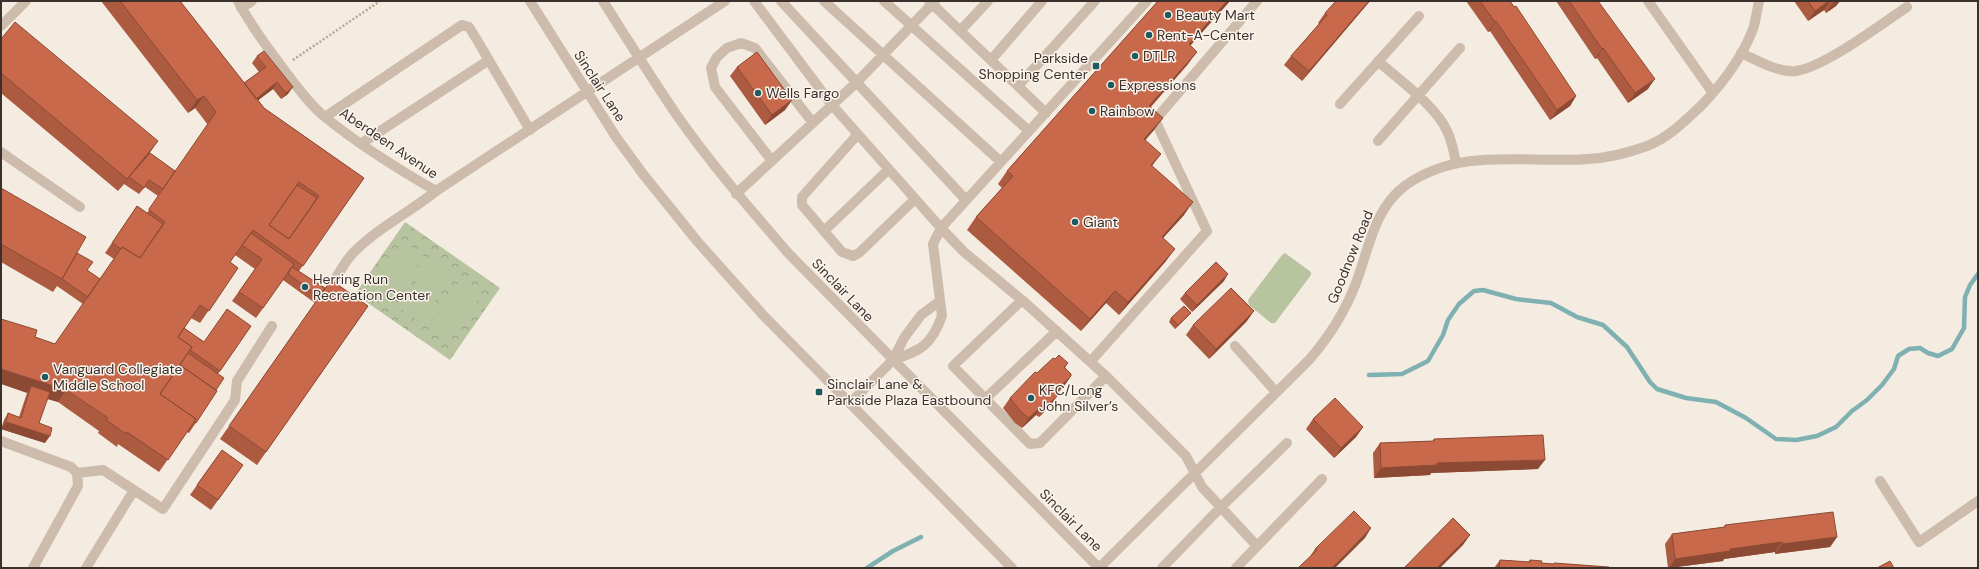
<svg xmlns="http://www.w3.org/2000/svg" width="1979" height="569" viewBox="0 0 1979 569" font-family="'DM Sans',sans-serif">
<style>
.park{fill:url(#park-crowns)}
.pitch{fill:#b8c4a0}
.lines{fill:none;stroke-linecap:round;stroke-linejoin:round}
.stream{stroke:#7fb0b2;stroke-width:4.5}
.path{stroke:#b9a596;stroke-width:2.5;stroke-dasharray:2 2;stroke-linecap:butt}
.minor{stroke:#cdbbac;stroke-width:10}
.wall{fill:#ac5a40}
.shaded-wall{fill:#8c4a34}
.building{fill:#c8694b;stroke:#8c4a34;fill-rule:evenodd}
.poi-dot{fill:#1f5a5e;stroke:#fbf5ee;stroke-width:1.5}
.labels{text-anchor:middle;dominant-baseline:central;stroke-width:3;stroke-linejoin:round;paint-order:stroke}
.poi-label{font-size:14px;fill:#3b302b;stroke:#fbf5ee;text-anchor:start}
.street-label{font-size:14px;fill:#3b302b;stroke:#fbf5ee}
</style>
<defs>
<pattern id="park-crowns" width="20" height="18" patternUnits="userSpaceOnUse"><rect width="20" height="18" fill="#b8c4a0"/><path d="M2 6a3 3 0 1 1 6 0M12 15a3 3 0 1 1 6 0" fill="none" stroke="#97a083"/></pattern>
</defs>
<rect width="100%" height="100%" fill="#f4ebe1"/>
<path class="park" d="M405 222 500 288 450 360 355 294Z"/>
<path class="pitch" d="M403 241 424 256 391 302 370 287Z
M1285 253 1311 272V275L1275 323H1271L1249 305 1248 300 1282 255Z
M432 261 453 276 420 322 399 307Z
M460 281 481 296 449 342 427 327Z"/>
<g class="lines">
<path class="stream" d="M1369 375 1402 374 1428 361 1443 335 1448 320 1459 304 1474 291 1483 290 1516 299 1551 303 1577 317 1603 325 1627 347 1650 382 1657 389 1686 398 1716 402 1746 418 1776 439 1796 440 1817 436 1836 427 1852 411 1867 400 1882 385 1894 369 1898 356 1909 349 1920 348 1928 353 1938 356 1952 349 1964 328 1965 297 1970 285 1978 274
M867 568 893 551 921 537"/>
<path class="path" d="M293 60 380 1"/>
<path class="minor" d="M238 1C250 24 266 46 282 67 295 84 308 103 325 117 359 145 398 169 436 191L725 1
M530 1 616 137 643 174 697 241 763 315 1012 568
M603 1C627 39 651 77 676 114 710 163 750 209 789 254L1099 568 1309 360C1329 337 1345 312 1356 283 1369 249 1374 208 1406 185 1462 146 1525 164 1588 159 1608 158 1628 153 1647 146 1668 138 1685 121 1701 106 1722 84 1742 58 1753 29 1756 20 1757 10 1759 1
M754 1 832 105 941 228 964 252 1022 300 1106 376 1186 456 1202 487 1257 546
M781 1 966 200
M824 1 1001 162
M884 1 1029 131
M929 1 1046 113
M1648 1 1713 93
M241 8 252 1
M1 26 26 1
M960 31 988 1
M1741 53C1757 60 1778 73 1796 71 1825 67 1881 24 1907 7
M991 60 1042 1
M1378 61C1399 80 1436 106 1447 131 1452 141 1454 152 1456 163
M1018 86 1095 1
M1340 104 1419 16
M325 117 462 25 469 27 477 40 530 130
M858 134 802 197V205L824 231 889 169
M1378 141 1460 48
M362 143 489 60
M1 152 80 207
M772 161 715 87 711 68 717 57 727 48 741 43 755 48 813 123
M736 194 857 82 935 1
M824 231 842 252 853 256 859 253 915 199
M333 283C339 273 345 262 352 254 377 228 409 213 436 191
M1022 300 953 366 1030 444 1040 443 1106 376
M1235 346 1276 392
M893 360C921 350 931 346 942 316L933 244 941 228 1147 1
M1091 361 1207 231 1155 120 1257 1
M985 399 1057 331
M850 403 893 360 904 338 921 315 940 301
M1 441 71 467 77 473 78 486 33 568
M77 473 103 470 163 509 235 400 237 381 272 326
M1880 481 1919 542 1978 501
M86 568 134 490
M1162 568 1221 507 1287 443
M1236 568 1322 479"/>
</g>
<path class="wall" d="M101 1H180L244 83 259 72 252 63 257 56 288 94 281 99 273 89 258 100 264 108 364 178 299 271 325 288 315 303 283 280 286 276 256 318 232 301 255 269 235 255 230 262 238 268 200 323 191 318 184 328 204 342 251 326 218 374 216 390 217 391 189 433 187 432 159 472 118 444 117 447 98 433 99 431 58 402 47 399 39 423 45 443 1 429 4 420 8 413 19 417 27 393 35 337 55 344 83 304 57 286 53 292 1 262V188L77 253 87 270 100 279 114 259 105 253 137 206 147 213 208 125 195 108 188 113Z
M1158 1H1230L1190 46 1188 64 1151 107 1154 130 1145 140 1152 166 1184 215 1163 238 1166 261 1119 315 1106 303 1081 331 967 230 976 217 1002 188 998 184 1007 171Z
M1336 1H1370L1302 81 1284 65 1291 56 1319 24 1318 23 1325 13Z
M1466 1H1510L1576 96 1570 106 1550 120 1490 31 1488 32Z
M1556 1H1598L1648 89 1628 103 1597 58 1595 59Z
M1794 1H1840L1836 6 1826 13 1824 10 1808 21Z
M1 39 150 153 175 171 158 196 145 187 139 194 124 184 118 191 1 93Z
M737 67 792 100 785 110 765 125 730 76Z
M331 280 368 306 257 465 220 439Z
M1224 281 1192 312 1180 299 1185 293Z
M1188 316 1175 329 1169 322 1171 318Z
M1247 321 1209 359 1186 335 1193 325Z
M1068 363 1065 368 1071 376 1064 386 1057 394 1051 405 1039 417 1036 415 1022 428 1015 423 1003 408 1010 398 1037 373Z
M1313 419 1363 427 1356 437 1334 458 1306 429Z
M1434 439 1538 469 1431 473 1430 475 1374 478 1373 453 1380 443 1433 441Z
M222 450 243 465 211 510 190 495Z
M1725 525 1837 537 1830 547 1775 554V552L1724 559 1723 561 1668 568 1665 544 1672 534 1724 527Z
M1365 538 1309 558 1315 549Z
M1500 560 1528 562 1530 560 1541 563 1553 564 1554 563 1609 568H1494Z"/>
<path class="shaded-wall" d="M1227 1H1230L1180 57 1189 44Z
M1369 1H1370L1302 81 1309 71Z
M1829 1H1830L1824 10 1808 21 1815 11Z
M1835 1H1840L1836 6 1826 13 1833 3Z
M1496 21 1490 31 1488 32 1495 22Z
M1603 48 1597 58 1595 59 1602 49Z
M1197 52 1188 64 1140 118 1149 106Z
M1655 79 1648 89 1628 103 1635 93Z
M277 82 273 89 247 109 251 102Z
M293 87 288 94 281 99 286 93Z
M204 96 195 108 188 113 197 100Z
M1576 96 1570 106 1550 120 1557 110Z
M792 100 785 110 765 125 772 115Z
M1163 118 1154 130 1135 152 1144 139Z
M158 141 149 154 129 177 118 191 127 179Z
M1161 154 1152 166 1151 165Z
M1193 202 1184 215 1153 249 1162 237Z
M1175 249 1166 261 1119 315 1128 302Z
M1228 274 1224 281 1192 312 1197 305Z
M1115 291 1106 303 1081 331 1090 319Z
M1254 311 1247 321 1209 359 1216 349Z
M1191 313 1175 329 1178 325Z
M1 369 66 390 58 402 29 393 31 386 27 393 1 384Z
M1071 376 1064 386 1048 402 1055 392Z
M1058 395 1051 405 1039 417 1046 407Z
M1043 405 1036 415 1022 428 1029 418Z
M6 422 50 436 45 443 1 429Z
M1363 427 1356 437 1334 458 1341 448Z
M1545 460 1538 469 1431 473 1430 475 1374 478 1381 468 1437 463Z
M1371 528 1365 538 1335 568H1332Z
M1470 535 1463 545 1440 568H1437Z
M1837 537 1830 547 1775 554 1782 544Z
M1782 542 1775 552 1724 559 1723 561 1669 568 1675 559 1730 549Z"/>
<path class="building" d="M120 1H180L264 108 364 178 303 266 253 230 230 262 238 268 209 311 200 305 178 337 192 347 160 394 196 419 168 460 127 432 126 434 106 420 108 418 66 390 1 369V319L37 330 35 337 55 344 122 247 140 258 165 222 149 210V209L216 112 204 96 197 100ZM299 182 319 196 289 239 269 225Z
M1158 1H1227L1189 44 1197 52 1149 106 1163 118 1144 139 1161 154 1151 165 1193 202 1162 237 1175 249 1128 302 1115 291 1090 319 976 217 1013 176 1007 171Z
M1336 1H1369L1309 71 1291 56 1327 15 1325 13Z
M1480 1H1510L1514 7 1516 6 1576 96 1557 110 1496 21 1495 22Z
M1569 1H1598L1655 79 1635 93 1603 48 1602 49Z
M1808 1H1829L1815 11Z
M15 22 158 141 127 179 1 73V39Z
M264 51 293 87 286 93 277 82 256 99 244 83 266 67 257 56Z
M757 52 792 100 772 115 737 67Z
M150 153 175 171 163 189 149 180 144 188 129 177Z
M297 185 317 198 289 239 269 225Z
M1 188 86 237 62 279 1 244Z
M137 206 163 224 140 258 122 247 121 249 112 243Z
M251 233 294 264 263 308 239 292 262 259 242 245Z
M77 253 93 262 87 270 100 279 88 297 62 279Z
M1216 262 1228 274 1197 305 1185 293Z
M292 267 325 288 319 296 288 274Z
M331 280 368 306 266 452 229 426Z
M1231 288 1254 311 1216 349 1193 325Z
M1184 306 1191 313 1178 325 1171 318Z
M227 309 251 326 220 371 190 350 192 347 178 337 184 328 204 342Z
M188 353 224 378 216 390 180 365 178 368Z
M1059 355 1068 363 1064 367 1071 374V376L1055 392 1058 395 1046 407 1043 405 1029 418 1022 413 1010 398 1035 372 1037 373 1053 358 1055 359Z
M180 365 217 391 196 423 194 422 196 419 160 394Z
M31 386 50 392 39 423 52 428 50 436 6 422 8 413 21 418Z
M1335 398 1363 427 1341 448 1313 419Z
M1543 435 1545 460 1437 463V465L1381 468 1380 443 1434 441V439Z
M222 450 243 465 218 500 197 485Z
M1354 511 1371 528 1332 568H1298L1317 550 1315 549Z
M1833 512 1837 537 1782 544V542L1730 549V551L1675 559 1672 534 1725 527V525Z
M1453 518 1470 535 1437 568H1404Z
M1500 560 1530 562V560L1542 561 1541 563 1554 564V563L1609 567V568H1499Z
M1890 561 1894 568H1877Z"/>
<g class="poi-dot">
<circle cx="1168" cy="15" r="4"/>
<circle cx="1149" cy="35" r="4"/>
<circle cx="1135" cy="56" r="4"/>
<rect x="1092" y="62" width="8" height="8" rx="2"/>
<circle cx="1111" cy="85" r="4"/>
<circle cx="758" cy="93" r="4"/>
<circle cx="1092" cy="111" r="4"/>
<circle cx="1075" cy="222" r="4"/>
<circle cx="305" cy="287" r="4"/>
<circle cx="45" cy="377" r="4"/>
<rect x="815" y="388" width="8" height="8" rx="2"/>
<circle cx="1031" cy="398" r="4"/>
</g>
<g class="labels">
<g class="poi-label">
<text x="1176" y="15">Beauty Mart</text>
<text x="1157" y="35">Rent-A-Center</text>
<text x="1143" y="56">DTLR</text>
<text x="1088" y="58" text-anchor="end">Parkside<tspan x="1088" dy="16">Shopping Center</tspan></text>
<text x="1119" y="85">Expressions</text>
<text x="766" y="93">Wells Fargo</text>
<text x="1100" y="111">Rainbow</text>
<text x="1083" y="222">Giant</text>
<text x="313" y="279">Herring Run<tspan x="313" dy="16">Recreation Center</tspan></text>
<text x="53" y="369">Vanguard Collegiate<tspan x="53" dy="16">Middle School</tspan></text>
<text x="827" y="384">Sinclair Lane &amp;<tspan x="827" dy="16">Parkside Plaza Eastbound</tspan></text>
<text x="1039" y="390">KFC/Long<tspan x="1039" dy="16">John Silver’s</tspan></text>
</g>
<g class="street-label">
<text transform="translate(600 86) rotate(57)">Sinclair Lane</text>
<text transform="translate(389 143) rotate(34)">Aberdeen Avenue</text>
<text transform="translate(1350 257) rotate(-68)">Goodnow Road</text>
<text transform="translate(843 290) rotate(46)">Sinclair Lane</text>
<text transform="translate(1071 520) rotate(45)">Sinclair Lane</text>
</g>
</g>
<rect width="1979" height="569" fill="none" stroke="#3b302b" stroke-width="4"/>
</svg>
